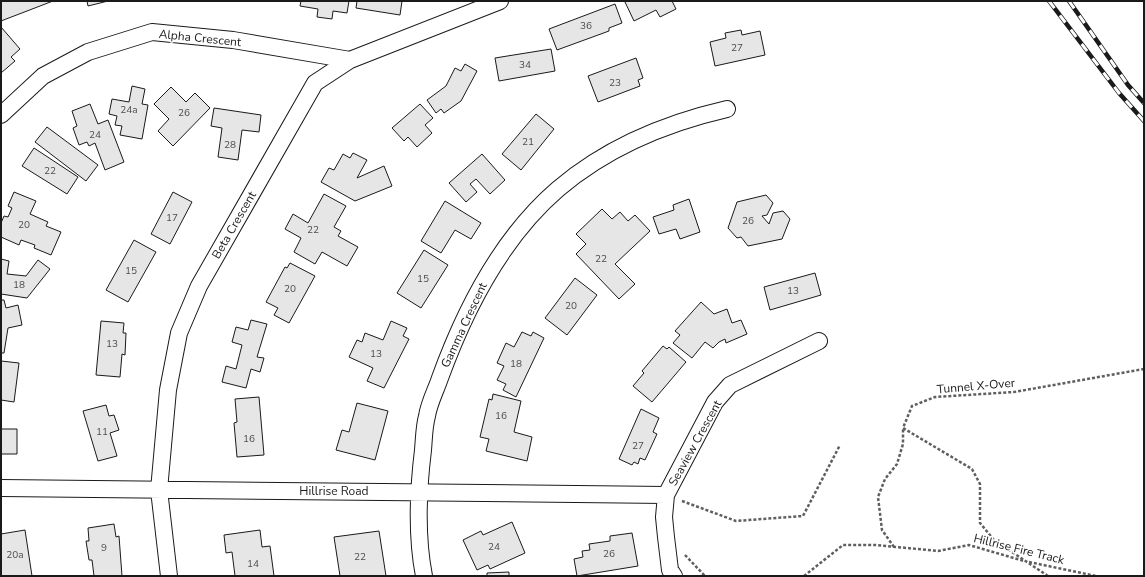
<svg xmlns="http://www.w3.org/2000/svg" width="1145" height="577" viewBox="0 0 1145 577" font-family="'Nunito Sans',sans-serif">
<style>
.building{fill:#e6e6e6;stroke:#1a1a1a}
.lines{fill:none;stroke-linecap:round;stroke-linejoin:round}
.street-casing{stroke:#1a1a1a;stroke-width:18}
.path{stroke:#5f5f5f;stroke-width:2.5;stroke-dasharray:3 2;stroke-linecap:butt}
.street{stroke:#fff;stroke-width:16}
.rail-casing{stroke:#1a1a1a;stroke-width:4.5}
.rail{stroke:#fff;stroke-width:3;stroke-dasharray:9;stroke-linecap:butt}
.labels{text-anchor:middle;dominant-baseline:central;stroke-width:3;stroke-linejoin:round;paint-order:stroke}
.number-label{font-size:10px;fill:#4d4d4d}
.street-label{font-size:12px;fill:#1a1a1a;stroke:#fff}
</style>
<rect width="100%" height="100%" fill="#fff"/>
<path class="building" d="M4 1H53L1 21V2Z
M87 1H108L88 6Z
M301 1H349L347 13 333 11 332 19 317 17 318 9 300 6Z
M357 1H402L400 15 356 8Z
M628 1H672L676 9 660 17 656 10 634 21 625 2Z
M615 4 622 23 609 28V31L557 50 549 29Z
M1 27 20 49 11 57 15 61 1 73Z
M741 30 742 35 760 31 765 55 715 66 710 42 726 38 725 33Z
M551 49 555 71 499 81 495 58Z
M636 58 643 78 638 80 640 86 598 102 588 76Z
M465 64 477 71 461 101 444 113 441 109 436 113 427 100 446 86 455 68 461 71Z
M132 86 145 89 142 104 148 105 142 139 120 135 122 126 115 125 117 116 109 114 112 99 129 102Z
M171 87 186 102 195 93 210 108 173 146 158 131 169 119 154 104Z
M90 104 98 124 108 120 124 162 105 170 95 143 89 146 87 142 79 145 73 128 77 126 72 111Z
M420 104 433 118 425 125 432 133 417 147 408 137 404 141 392 128Z
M214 108 261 115 259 132 242 130 238 160 218 157 222 128 211 126Z
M536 114 554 129 521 170 502 154Z
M47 127 98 165 86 181 35 142Z
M34 148 78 177 67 194 22 166Z
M353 153 367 160 357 178 384 166 392 186 355 201 321 182 329 168 334 170 343 154 350 158Z
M482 154 505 180 490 194 476 179 470 184 477 192 466 202 449 183Z
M14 192 36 201 30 214 48 222 46 226 61 232 51 255 34 248 35 245 21 240 19 245 1 237V223L4 216 8 217 12 208 8 206Z
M173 192 192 202 170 244 151 234Z
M324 194 346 206 334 227 341 231 338 236 358 247 347 266 322 252 315 264 294 252 301 238 285 229 293 214 308 223Z
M766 195 773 203 767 215 762 216 769 224 773 213 783 211 790 219 782 239 748 246 741 237 737 238 728 228 737 202Z
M689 199 700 232 680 239 676 229 659 234 653 217 674 210 673 205Z
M445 201 481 223 471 239 455 230 441 253 421 241Z
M602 209 612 219 620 212 628 221 635 215 650 231 615 264 635 284 619 299 576 254 586 244 576 234Z
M134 240 156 252 128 302 106 290Z
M424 250 448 265 421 308 397 293Z
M1 259 9 261 7 274 26 276 38 260 50 269 27 298 1 294Z
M290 263 315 276 289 323 274 315 278 308 266 302 285 267 287 268Z
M815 273 821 295 770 310 764 287Z
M575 278 597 295 567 335 545 318Z
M1 300H4L6 308 18 305 22 325 8 328 4 353H1Z
M701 302 714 314 727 309 732 323 741 320 747 334 726 343 725 339 719 342 713 348 705 342 692 358 673 343 680 335 675 331Z
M251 320 267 324 257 357 264 358 260 372 251 369 246 388 222 382 226 366 236 369 242 345 232 342 236 327 248 330Z
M101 321 124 323 123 333H126L125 355 122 354 120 377 96 375Z
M391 321 407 328 403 336 409 339 384 388 367 381 373 368 349 357 357 340 362 342 365 333 383 340Z
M522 332 531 336 533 332 544 338 516 397 503 390 506 384 497 380 504 366 497 363 506 343 514 347Z
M663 346 667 349 669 347 686 362 652 402 633 386 644 373 642 371Z
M1 361 19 363 14 402 1 400Z
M493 394 521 401 514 432 532 437 527 461 486 451 489 439 480 437 489 399 492 400Z
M259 397 264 455 237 457 234 423 237 422 235 399Z
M357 403 388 411 375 460 336 450 342 430 349 432Z
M106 405 109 416 114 415 119 430 110 433 117 456 98 461 83 411Z
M641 409 659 418 653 432 657 434 645 460 640 458 638 464 634 462 632 465 619 459Z
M1 429H17V454H1Z
M512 522 525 553 490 569 488 565 477 570 463 540 481 531 483 535Z
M114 524 116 537 119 536 122 576H94L92 560H89L86 541H89L88 528Z
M25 530 32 576H1V534Z
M260 530 262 547 270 546 274 576H235L232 552 226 553 224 535Z
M379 531 386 576H340L334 537Z
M632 533 638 566 577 576 574 559 583 557 582 551 590 550 589 544 610 541V536Z
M509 572V576H487V573Z"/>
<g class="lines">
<defs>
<path id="street" d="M1 115 43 76 88 52 152 32 233 40 350 60
M1 488 666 495
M169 576 159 490 168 390 179 333 199 286 315 83 350 60 500 1
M424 576C416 535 418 491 423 450 424 439 424 427 427 416 429 403 436 390 440 378 465 309 501 238 558 189 606 148 666 123 727 109
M674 576 670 570 666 537 664 517 666 495 715 402 730 385 819 341"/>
</defs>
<use href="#street" class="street-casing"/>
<path class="path" d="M682 501 736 521 803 516 840 445
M894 547 882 530 878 497 885 479 897 464 903 444V428
M685 555 705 576
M1029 562 1096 576
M804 576 843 545H876L938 551 969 545 1024 561
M1048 576 994 540 980 523V484L972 469 903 428 912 406 935 397 1014 392 1144 369"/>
<use href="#street" class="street"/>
<defs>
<path id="rail" d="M1049 1 1119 93 1144 121
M1069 1 1128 85 1144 103"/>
</defs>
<use href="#rail" class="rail-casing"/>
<use href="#rail" class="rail"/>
</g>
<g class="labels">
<g class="number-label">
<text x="586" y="26">36</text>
<text x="737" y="48">27</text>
<text x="525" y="65">34</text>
<text x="615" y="83">23</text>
<text x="129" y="110">24a</text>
<text x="184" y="113">26</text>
<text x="95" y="135">24</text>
<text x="528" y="142">21</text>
<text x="230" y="145">28</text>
<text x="50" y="171">22</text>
<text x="172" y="218">17</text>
<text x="748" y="221">26</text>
<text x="24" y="225">20</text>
<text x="313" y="230">22</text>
<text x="601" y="259">22</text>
<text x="131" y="271">15</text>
<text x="423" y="279">15</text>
<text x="19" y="285">18</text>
<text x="290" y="289">20</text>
<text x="793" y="291">13</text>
<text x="571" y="306">20</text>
<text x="112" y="344">13</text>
<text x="376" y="354">13</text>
<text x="516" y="364">18</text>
<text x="501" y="416">16</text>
<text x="102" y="432">11</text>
<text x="249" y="439">16</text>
<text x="638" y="446">27</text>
<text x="494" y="547">24</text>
<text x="104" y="548">9</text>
<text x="609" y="554">26</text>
<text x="15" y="555">20a</text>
<text x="360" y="557">22</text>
<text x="253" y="564">14</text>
</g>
<g class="street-label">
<text transform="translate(200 38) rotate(6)">Alpha Crescent</text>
<text transform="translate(234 225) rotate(-60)">Beta Crescent</text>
<text transform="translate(464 325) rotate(-65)">Gamma Crescent</text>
<text transform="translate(976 386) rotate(-5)">Tunnel X-Over</text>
<text transform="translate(695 443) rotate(-61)">Seaview Crescent</text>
<text x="334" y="491">Hillrise Road</text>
<text transform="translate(1019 549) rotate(14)">Hillrise Fire Track</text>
</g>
</g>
<rect width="1145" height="577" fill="none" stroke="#1a1a1a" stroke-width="4"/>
</svg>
